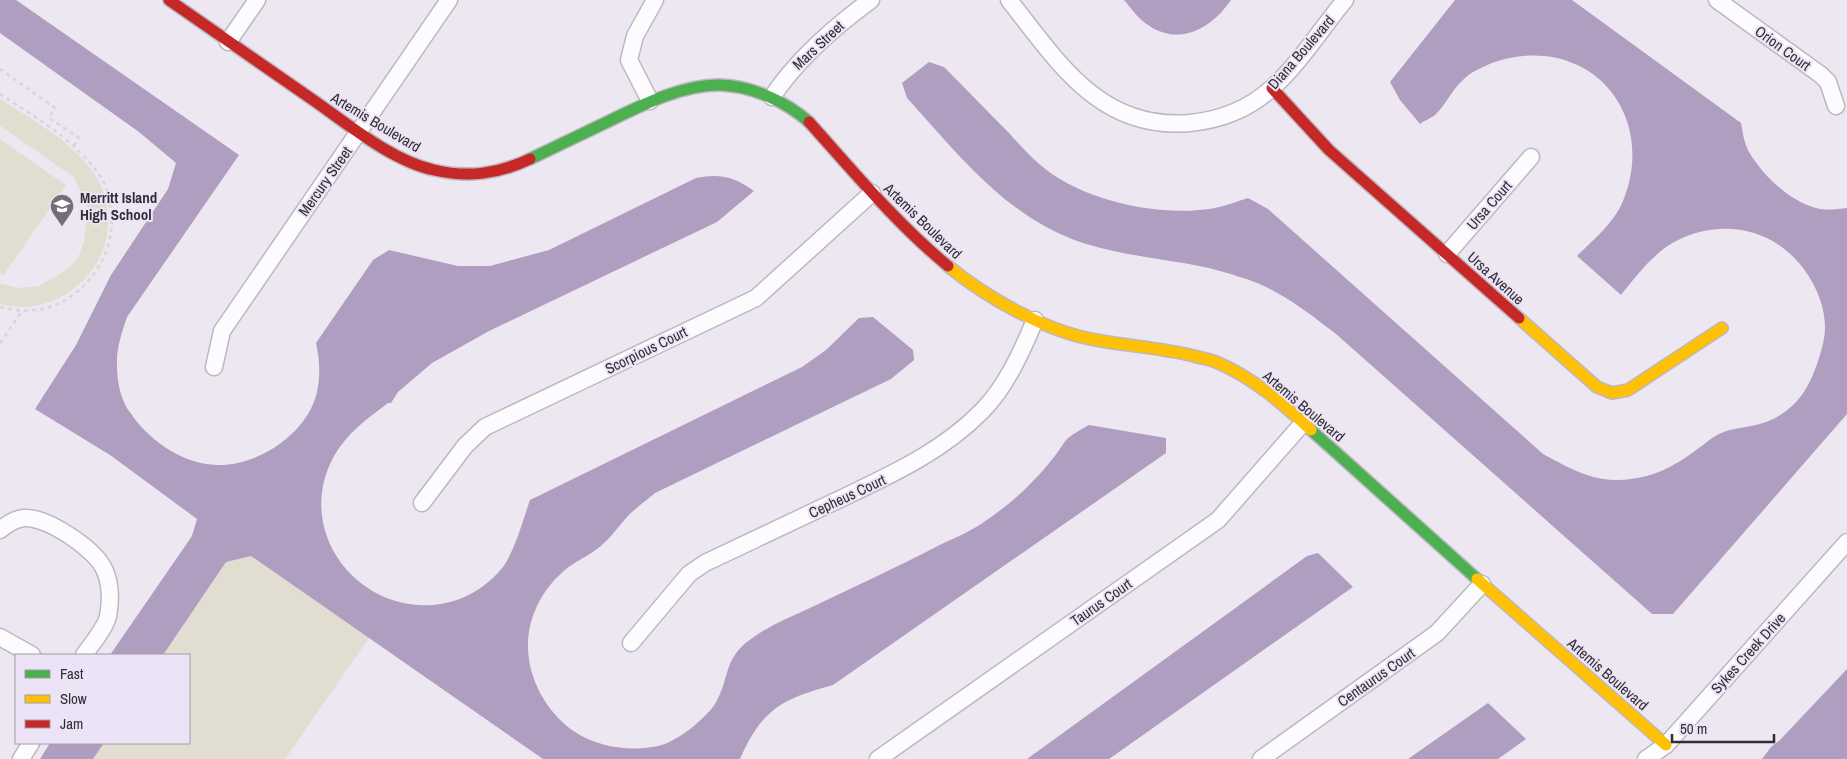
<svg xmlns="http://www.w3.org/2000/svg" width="1847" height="759" viewBox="0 0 1847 759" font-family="'Archivo Narrow',sans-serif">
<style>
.green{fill:#e1ddd0}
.water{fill:#b09ec0}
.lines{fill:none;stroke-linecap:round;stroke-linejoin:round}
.street-casing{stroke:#bdb8c0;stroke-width:19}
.fast-casing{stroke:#bdb8c0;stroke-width:14}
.slow-casing{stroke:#bdb8c0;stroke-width:14}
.jam-casing{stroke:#bdb8c0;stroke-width:14}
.path{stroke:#d7d6d8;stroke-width:2.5;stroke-dasharray:4 4;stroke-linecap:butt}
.street{stroke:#fcfbfd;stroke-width:16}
.fast{stroke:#4caf50;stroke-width:11}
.slow{stroke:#ffc107;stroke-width:11}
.jam{stroke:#c62828;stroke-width:11}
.labels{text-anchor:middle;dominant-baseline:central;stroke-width:4;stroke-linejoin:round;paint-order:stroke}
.street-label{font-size:15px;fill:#312e35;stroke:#ede3f6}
.poi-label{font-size:15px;font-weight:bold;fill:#312e35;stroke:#ede3f6;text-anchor:start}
</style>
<rect width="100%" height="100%" fill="#ede7f2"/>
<path class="green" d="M0 99C34 121 75 142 97 178 106 193 109 211 108 229 104 272 64 308 19 307 13 306 6 305 0 304V284L21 288 39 286 67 270 78 258 84 241 88 209 74 177 0 126Z
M0 139 66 185 3 276 0 274Z
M251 556 369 638 285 759H93L104 743H189V655H163L226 562Z"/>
<path class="water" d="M0 0H16L239 155 127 317C122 332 116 349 117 365 117 377 119 391 124 402 126 408 131 413 134 418 153 443 184 464 217 465 256 466 302 437 315 399 321 381 320 361 316 343L373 260 389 250 458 266H490L549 250 696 178C720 173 735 177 754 191L717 222 489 331 432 363 398 392 391 403H388C368 418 347 433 334 456 289 538 371 628 457 600 474 594 491 582 503 567 515 550 523 520 530 500L802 367 826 350 859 318 873 317 913 350 914 360 891 379 655 493C648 499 640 505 633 511 622 521 615 533 604 543 595 552 584 557 573 564 545 583 527 615 528 649 529 680 547 712 572 730 595 747 630 752 658 746 677 742 705 719 715 704 730 679 723 658 751 639 768 626 790 617 810 608 851 588 893 569 934 548 949 540 966 534 981 524 999 512 1017 498 1032 482 1040 474 1047 466 1054 457 1059 451 1063 443 1068 438 1074 433 1082 429 1089 425L1166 438V453L833 685C782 699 762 709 740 759H543L251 556 226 562 163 655H110L192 536 197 519 110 455 35 409 76 345 111 275 168 189 176 163 139 132 0 33Z
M1124 0H1231C1211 29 1178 48 1145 23 1137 17 1131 8 1124 0Z
M1455 0H1572L1741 123C1743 133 1744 143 1749 152 1764 177 1789 200 1816 208 1826 211 1837 209 1847 208V414L1673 614H1652L1336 334C1314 317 1291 299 1266 287 1249 279 1228 273 1209 268 1167 259 1124 256 1083 243 1007 218 959 155 907 98L902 83 929 62 944 67C966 89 987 111 1009 133 1018 143 1028 154 1038 163 1080 201 1161 218 1215 208 1226 206 1238 201 1248 198L1268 209 1543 454C1558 462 1572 470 1587 475 1615 485 1650 479 1675 464 1688 457 1700 447 1712 438 1726 429 1736 429 1751 426 1769 423 1784 415 1797 401 1808 389 1814 373 1819 358 1822 348 1825 338 1825 328 1825 308 1818 291 1808 275 1779 230 1726 217 1678 240 1655 251 1637 275 1621 295L1577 256C1594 239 1614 223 1623 201 1659 112 1587 32 1495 62 1484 66 1470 72 1462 81 1452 90 1446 104 1436 114 1432 118 1425 120 1420 124L1400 100 1390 82Z
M1318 553 1353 587 1109 759H1027L1307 556Z
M1847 669V759H1762L1771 747 1780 740Z
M1488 703 1526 739 1498 759H1408Z
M50 743H104L93 759H40Z"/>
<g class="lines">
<defs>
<path id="street" d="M1009 0C1058 62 1100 131 1190 123 1221 120 1249 109 1272 88 1300 63 1321 29 1345 0
M1717 0 1821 75 1828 82 1836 106
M228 42 257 0
M772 97C798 58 834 27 871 0
M650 101 629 60 635 36 655 0
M1447 254 1531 157
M214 367 222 331 449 0
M422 503 465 446 485 427 756 298 872 193
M0 530C7 524 15 519 24 518 46 516 93 548 103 567 111 581 111 601 108 616 106 627 91 645 84 655
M0 637 32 655
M631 643 689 574 705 563C749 542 793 521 836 501 888 476 941 453 982 411 1006 387 1022 351 1035 320
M21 759 31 743
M878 759 1218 520 1303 423
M1261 759 1437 633 1482 584
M1646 759 1666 745 1847 542"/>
<path id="fast" d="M530 159C555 147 580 135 605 123 638 107 682 84 720 85 752 86 785 101 809 122
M1311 430 1477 579"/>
<path id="slow" d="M948 266C987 298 1047 332 1096 340 1129 346 1162 348 1194 356 1201 358 1209 359 1216 362 1252 377 1282 403 1311 430
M1519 318 1597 387 1612 393 1628 390 1722 328
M1477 579 1666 745"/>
<path id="jam" d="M169 0C218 34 267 68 316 102 350 126 393 161 434 170 468 178 498 174 530 159
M1272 88 1329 150 1519 318
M809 122C854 172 897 224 948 266"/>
</defs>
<use href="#street" class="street-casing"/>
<use href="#fast" class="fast-casing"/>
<use href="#slow" class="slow-casing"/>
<use href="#jam" class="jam-casing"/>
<path class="path" d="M0 69 55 108 49 118 79 138 74 146
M0 94C36 118 78 141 102 179 108 188 109 201 111 212 117 257 80 306 34 310 22 312 11 309 0 307
M0 343 23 310"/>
<use href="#street" class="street"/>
<use href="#fast" class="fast"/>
<use href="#slow" class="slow"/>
<use href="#jam" class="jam"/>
</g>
<defs>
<symbol id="school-pin" viewBox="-11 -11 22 30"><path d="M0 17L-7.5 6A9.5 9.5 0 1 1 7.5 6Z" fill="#736f77" stroke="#ede3f6"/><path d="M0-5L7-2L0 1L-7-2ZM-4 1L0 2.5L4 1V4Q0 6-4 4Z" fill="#fff"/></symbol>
</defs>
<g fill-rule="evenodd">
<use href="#school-pin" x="48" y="192" width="28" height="38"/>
</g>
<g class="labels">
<g class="street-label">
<text transform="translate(818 45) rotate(-43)">Mars Street</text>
<text transform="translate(1783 48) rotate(36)">Orion Court</text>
<text transform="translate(1301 52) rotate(-49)">Diana Boulevard</text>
<text transform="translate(376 122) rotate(31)">Artemis Boulevard</text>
<text transform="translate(325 181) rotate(-55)">Mercury Street</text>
<text transform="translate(1489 205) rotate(-49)">Ursa Court</text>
<text transform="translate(923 221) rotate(44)">Artemis Boulevard</text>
<text transform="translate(1496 278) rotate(42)">Ursa Avenue</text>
<text transform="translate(646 350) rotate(-26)">Scorpious Court</text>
<text transform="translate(1304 406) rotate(40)">Artemis Boulevard</text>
<text transform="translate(847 496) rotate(-25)">Cepheus Court</text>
<text transform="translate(1101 602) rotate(-35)">Taurus Court</text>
<text transform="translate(1748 653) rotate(-48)">Sykes Creek Drive</text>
<text transform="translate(1608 674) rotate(41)">Artemis Boulevard</text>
<text transform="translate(1376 677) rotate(-35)">Centaurus Court</text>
</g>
<g class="poi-label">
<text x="80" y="197">Merritt Island<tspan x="80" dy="17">High School</tspan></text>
</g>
</g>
<rect x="15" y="654" width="175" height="90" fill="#ede3f6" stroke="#a29ba9"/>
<rect x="25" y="670" width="25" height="8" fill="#4caf50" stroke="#a29ba9"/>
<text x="60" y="679" font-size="15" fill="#312e35">Fast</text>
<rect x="25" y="695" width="25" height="8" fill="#ffc107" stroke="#a29ba9"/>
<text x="60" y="704" font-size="15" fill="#312e35">Slow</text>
<rect x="25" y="720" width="25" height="8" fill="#c62828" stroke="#a29ba9"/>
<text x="60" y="729" font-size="15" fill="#312e35">Jam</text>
<path d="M1672 734v8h102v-8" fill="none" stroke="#312e35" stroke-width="2.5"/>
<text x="1680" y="734" font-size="15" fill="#312e35" stroke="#ede3f6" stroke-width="4" paint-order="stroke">50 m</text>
</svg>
